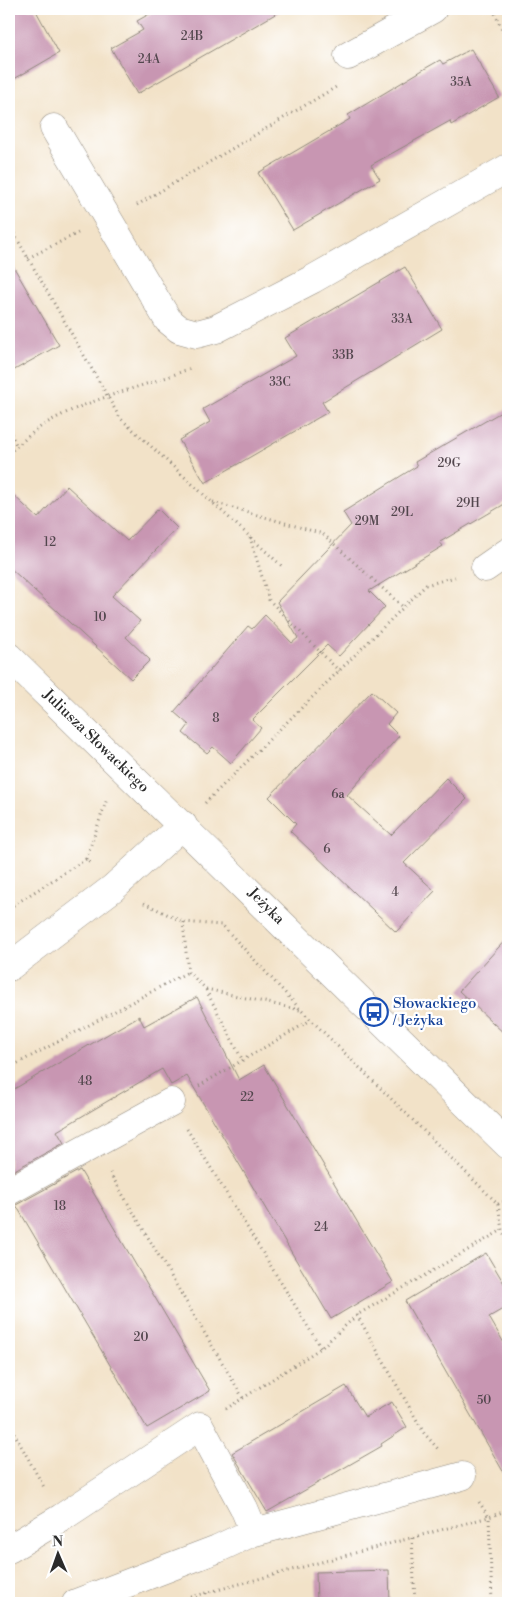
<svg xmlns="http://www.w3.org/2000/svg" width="517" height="1612" viewBox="0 0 517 1612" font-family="'Libre Bodoni',serif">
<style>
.building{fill:#c896b2}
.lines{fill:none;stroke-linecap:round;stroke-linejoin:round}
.minor-casing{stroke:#8e867a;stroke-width:29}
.path{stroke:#8e867a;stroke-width:3;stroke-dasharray:1 4;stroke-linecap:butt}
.minor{stroke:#fff;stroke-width:28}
.labels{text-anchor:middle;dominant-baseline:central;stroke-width:4.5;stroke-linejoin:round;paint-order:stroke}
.number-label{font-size:12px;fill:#52464d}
.street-label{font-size:15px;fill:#2b2b2b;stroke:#fff}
.transit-label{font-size:15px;fill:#164399;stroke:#fff;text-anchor:start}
</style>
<rect width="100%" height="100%" fill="#fff"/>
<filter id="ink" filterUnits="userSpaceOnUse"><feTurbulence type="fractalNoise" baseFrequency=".02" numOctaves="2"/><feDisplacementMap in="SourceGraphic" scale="10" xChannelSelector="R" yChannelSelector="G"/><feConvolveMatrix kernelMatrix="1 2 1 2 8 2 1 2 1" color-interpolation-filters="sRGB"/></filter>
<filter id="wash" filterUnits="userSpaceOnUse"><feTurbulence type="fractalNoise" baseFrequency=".0096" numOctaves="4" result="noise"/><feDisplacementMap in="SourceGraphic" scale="20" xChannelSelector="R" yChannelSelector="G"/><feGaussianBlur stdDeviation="1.12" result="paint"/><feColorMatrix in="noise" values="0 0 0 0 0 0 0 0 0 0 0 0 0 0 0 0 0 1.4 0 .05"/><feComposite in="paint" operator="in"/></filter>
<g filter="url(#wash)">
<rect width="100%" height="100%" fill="#f2e2c8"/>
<g id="blocks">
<path class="building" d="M9 9H35L59 53 9 82Z
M158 9H284L137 94 111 48 143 30 137 21Z
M471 49 499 97 451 125 450 121 371 165 380 179 293 230 258 173 350 119 348 115 426 68 440 60 443 64Z
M9 259 59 345 9 373Z
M405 267 442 329 322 402 328 412 205 483 179 440 210 422 203 409 296 356 285 338Z
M508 408V502L440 542 443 546 369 591 385 607 339 656 327 645 252 720 261 728 231 763 213 747 207 753 183 733 189 725 174 712 248 626 252 629 265 615 292 643 298 638 277 602 351 525 343 512 417 466 415 462Z
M67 486 127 541 158 509 177 528 112 596 140 621 126 637 150 660 131 679 9 567V491L38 518Z
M372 691 396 713 387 724 399 736 347 795 391 835 446 778 467 799 404 863 435 891 396 932 290 831 296 824 269 797Z
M508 937V1037L459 991Z
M197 997 239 1080 264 1065 393 1282 331 1319 187 1076 171 1085 162 1069 57 1131 64 1143 9 1173V1092L139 1016 144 1026Z
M80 1170 210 1391 147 1428 16 1205Z
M486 1253 508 1290V1306L489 1317 508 1350V1480L405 1301Z
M346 1386 365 1417 392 1402 407 1427 381 1444 382 1446 267 1512 232 1453Z
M389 1570 390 1603H317L316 1572Z"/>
</g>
</g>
<g filter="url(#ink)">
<use href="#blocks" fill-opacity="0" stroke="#8e867a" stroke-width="1"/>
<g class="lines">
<defs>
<path id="minor" d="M348 56 433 9
M54 128 168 320 179 329 197 334 216 329 313 279 508 168
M485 568 508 552
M9 657 508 1145
M9 967 113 888 183 825
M9 1191 171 1102
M9 1549 61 1518 200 1426 244 1508 254 1532 251 1533
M76 1603 217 1549 251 1533 462 1476"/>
</defs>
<use href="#minor" class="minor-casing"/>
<path class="path" d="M493 9 508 43
M137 205 336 87
M9 225 120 418 283 567
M28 258 78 233
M9 429 17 447
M9 453C20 444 32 432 45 424 90 397 143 388 191 368
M213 502 323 534 403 607
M250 537 269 600 339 671
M205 803 426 585 455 577
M86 859 107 799
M144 903 183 922 222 925 301 1010 498 1204 508 1200
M9 908 86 859 91 864
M183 922 188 972 206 989 300 1010
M206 990 243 1061
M9 1068 188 972
M199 1086 311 1020
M187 1129 321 1348
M110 1173 243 1398
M498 1204 502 1230 508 1242
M357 1315 424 1433 438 1449
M226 1409 321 1348 357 1315 502 1230
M9 1424 45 1489
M479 1502 489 1517 492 1603
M412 1538 415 1603
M206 1593V1603
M191 1597 489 1517 508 1510"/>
<use href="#minor" class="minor"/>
</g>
</g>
<defs>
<symbol id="bus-ring" viewBox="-11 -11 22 22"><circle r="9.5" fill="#fff" stroke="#1a4fb4" stroke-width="1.5"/><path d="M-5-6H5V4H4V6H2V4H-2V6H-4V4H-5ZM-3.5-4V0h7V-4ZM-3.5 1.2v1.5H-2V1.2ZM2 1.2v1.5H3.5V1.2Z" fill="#1a4fb4"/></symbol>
</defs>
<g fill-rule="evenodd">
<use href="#bus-ring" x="358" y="996" width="32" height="32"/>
</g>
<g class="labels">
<g class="number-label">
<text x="192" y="36">24B</text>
<text x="149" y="59">24A</text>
<text x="461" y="82">35A</text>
<text x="402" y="319">33A</text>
<text x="343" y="355">33B</text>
<text x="280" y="382">33C</text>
<text x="449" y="463">29G</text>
<text x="468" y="503">29H</text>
<text x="402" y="512">29L</text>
<text x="367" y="521">29M</text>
<text x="50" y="542">12</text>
<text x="100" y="617">10</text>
<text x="216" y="718">8</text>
<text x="338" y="794">6a</text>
<text x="327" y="849">6</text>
<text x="395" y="892">4</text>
<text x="85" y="1081">48</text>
<text x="247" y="1097">22</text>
<text x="60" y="1206">18</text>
<text x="321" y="1227">24</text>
<text x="141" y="1337">20</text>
<text x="484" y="1400">50</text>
</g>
<g class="street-label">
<text transform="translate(96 741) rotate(44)">Juliusza Słowackiego</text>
<text transform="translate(266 906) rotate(45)">Jeżyka</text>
</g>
<g class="transit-label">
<text x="393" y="1003">Słowackiego<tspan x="393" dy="17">/ Jeżyka</tspan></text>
</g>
</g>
<rect width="517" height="1612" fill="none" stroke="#fff" stroke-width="30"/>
<g transform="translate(58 1554) rotate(358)" stroke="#ffffff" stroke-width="4" paint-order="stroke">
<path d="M0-4L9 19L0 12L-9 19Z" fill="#2b2b2b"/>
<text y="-8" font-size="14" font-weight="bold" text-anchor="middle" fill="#2b2b2b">N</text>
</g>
</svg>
